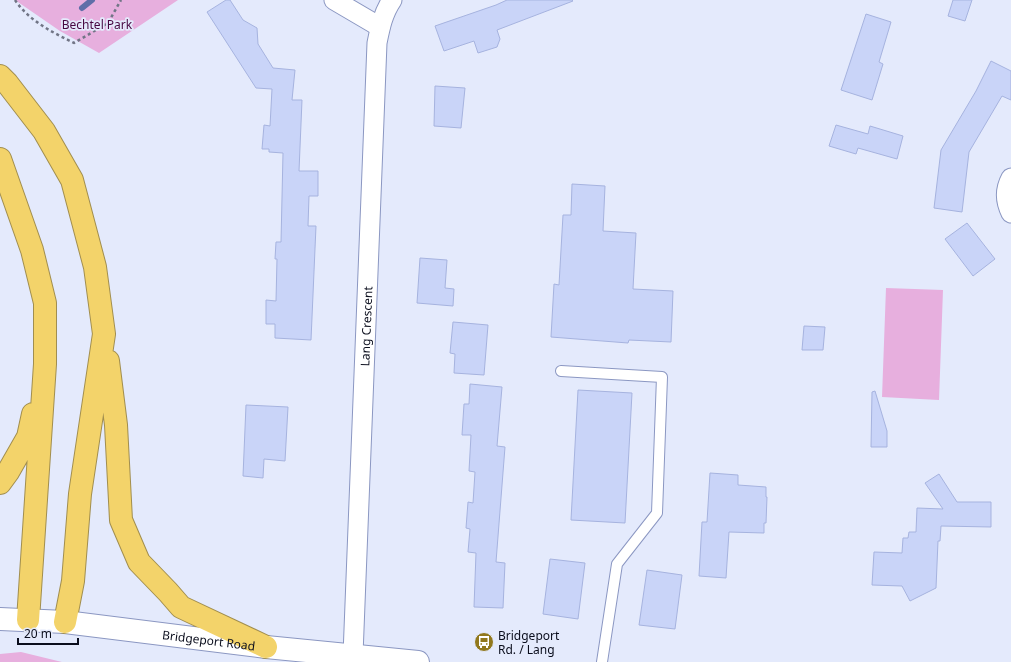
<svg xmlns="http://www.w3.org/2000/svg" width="1011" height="662" viewBox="0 0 1011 662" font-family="'Noto Sans',sans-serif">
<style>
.green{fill:#e7afde}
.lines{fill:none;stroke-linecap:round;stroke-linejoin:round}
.stream{stroke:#5f6ea8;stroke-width:6}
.building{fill:#c9d4f8;stroke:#a6b3df}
.lane-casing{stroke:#8b97c2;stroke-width:12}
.street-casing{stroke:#8b97c2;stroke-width:21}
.secondary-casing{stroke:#8b97c2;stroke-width:24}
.highway-casing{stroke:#a18e4f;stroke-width:24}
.path{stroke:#717586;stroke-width:2.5;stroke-dasharray:3 3;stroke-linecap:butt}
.lane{stroke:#fff;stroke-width:10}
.street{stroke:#fff;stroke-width:19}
.secondary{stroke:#fff;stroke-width:22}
.highway{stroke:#f3d36a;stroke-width:22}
.labels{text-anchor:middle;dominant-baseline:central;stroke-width:3.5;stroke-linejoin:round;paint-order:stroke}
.park-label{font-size:12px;fill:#470741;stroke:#e4eafc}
.street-label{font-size:12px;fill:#0a0d1c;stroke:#e4eafc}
.poi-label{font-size:12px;fill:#0a0d1c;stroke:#e4eafc;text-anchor:start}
</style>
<rect width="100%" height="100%" fill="#e4eafc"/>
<path class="green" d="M15 0H178L99 53 60 31Z
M886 288 943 290 939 400 882 397Z
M21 652 62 662H0V654Z"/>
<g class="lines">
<path class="stream" d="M82 8 92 0"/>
</g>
<path class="building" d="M226 0H230L243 20 257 28 258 44 273 68 295 70 292 100H302L299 171H318V196H309L308 226H316L311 340 275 338V324H266V300L276 301 277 259H275L276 242H281L283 153 269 152V149H262L264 125 270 126 272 89 256 88 207 12Z
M507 0H572L573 1 497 30 500 39 497 47 478 53 474 41 444 51 435 26 496 5Z
M953 0H972L965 21 948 16Z
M866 14 891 22 879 62 883 64 872 100 841 90Z
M991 61 1011 71V100L1002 96 969 152 962 212 934 208 941 150 976 91Z
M435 86 465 88 461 128 434 126Z
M836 125 868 134 870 126 903 136 897 159 858 148 856 154 829 146Z
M572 184 605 186 603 231 636 233 633 289 673 291 671 342 629 340 628 343 551 337 554 284 559 285 563 215H571Z
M967 223 995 259 973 276 945 239Z
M420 258 447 260 445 288 454 289 453 306 417 303Z
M453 322 488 325 484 375 454 373 455 354 450 353Z
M804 326 825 327 823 350H802Z
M470 384 502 387 497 446 505 447 496 562 505 563 503 608 474 607 476 553 468 552 470 529 466 528 468 502 473 503 475 472 469 471 471 435H462L464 404H469Z
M578 390 632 393 625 523 571 520Z
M875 391 887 431V447H871L872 392Z
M246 405 288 407 285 461 264 459 263 478 243 476Z
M710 473 738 475V485L766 487V497H767L766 523H764V533L729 532 726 578 699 576 702 522H707Z
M939 474 957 502H991V527L941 526 940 541H938L936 588 910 601 902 586 872 585 874 552 902 553 903 538H908L909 532H916L917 508 943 509 925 483Z
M550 559 585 563 578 619 543 614Z
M647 570 682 575 675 629 639 625Z"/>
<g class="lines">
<defs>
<path id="lane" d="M561 371 662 377 657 513 617 564 602 662"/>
<g id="street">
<path d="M334 0 380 27"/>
<path d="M1011 178C1005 189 1005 201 1011 213"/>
<path id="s1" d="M353 655 377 43C380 28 383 13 392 0"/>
</g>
<g id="secondary">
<path id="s2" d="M0 619 65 622 266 647 418 662"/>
</g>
<path id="highway" d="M0 76 7 83 44 131 72 180 95 267 104 334 80 494 73 581 65 622
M0 159 32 250 45 303V364L28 620
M108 361 116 425 121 520 139 562 168 592 181 607 266 647
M0 483 8 472 28 437 33 414"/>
</defs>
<use href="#lane" class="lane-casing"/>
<use href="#street" class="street-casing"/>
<use href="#secondary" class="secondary-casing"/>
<use href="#highway" class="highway-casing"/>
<path class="path" d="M15 0C29 21 52 32 74 43L108 23 121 0"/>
<use href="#lane" class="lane"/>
<use href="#street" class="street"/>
<use href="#secondary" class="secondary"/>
<use href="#highway" class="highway"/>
</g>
<defs>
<symbol id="bus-disc" viewBox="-11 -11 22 22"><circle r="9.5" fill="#91781d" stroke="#e4eafc"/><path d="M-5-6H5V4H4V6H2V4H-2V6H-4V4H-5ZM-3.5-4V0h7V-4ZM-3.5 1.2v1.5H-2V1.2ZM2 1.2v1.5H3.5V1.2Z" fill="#fff"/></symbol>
</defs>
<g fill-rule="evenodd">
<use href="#bus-disc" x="473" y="631" width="22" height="22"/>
</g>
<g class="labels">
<g class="park-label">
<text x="97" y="24">Bechtel Park</text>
</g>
<g class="street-label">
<text stroke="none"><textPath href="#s1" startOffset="329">Lang Crescent</textPath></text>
<text stroke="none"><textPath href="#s2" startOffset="210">Bridgeport Road</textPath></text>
</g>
<g class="poi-label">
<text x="498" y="635">Bridgeport<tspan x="498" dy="14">Rd. / Lang</tspan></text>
</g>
</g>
<path d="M18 638v6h60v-6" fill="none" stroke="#0a0d1c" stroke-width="2"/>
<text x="24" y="638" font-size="12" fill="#0a0d1c" stroke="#e4eafc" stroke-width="3" paint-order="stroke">20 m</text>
</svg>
